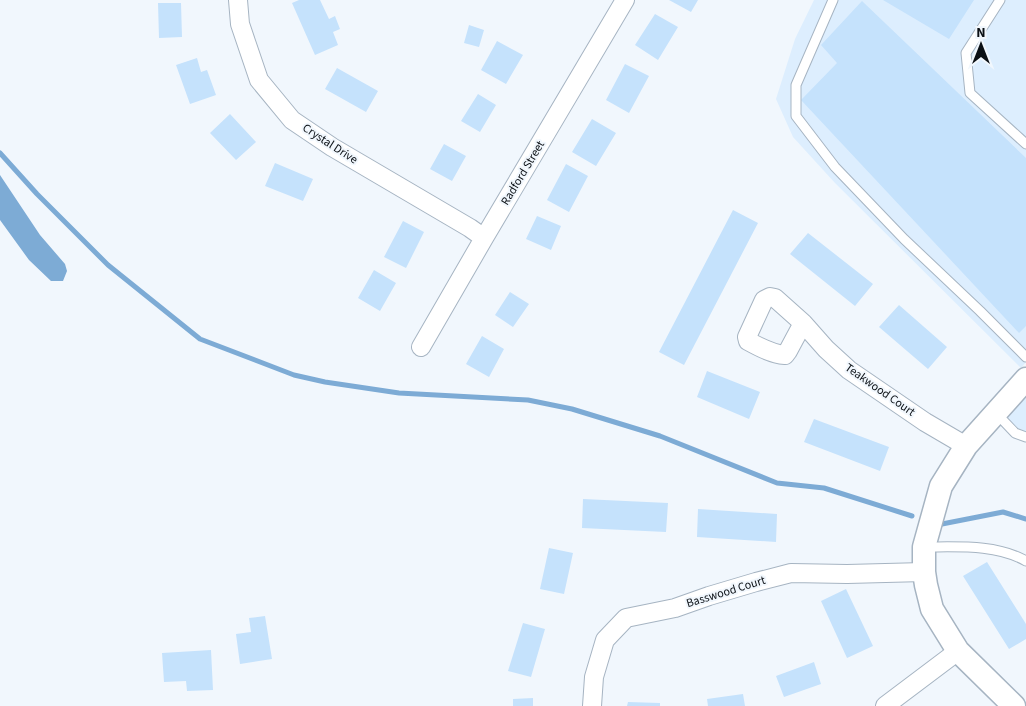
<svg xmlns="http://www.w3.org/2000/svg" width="1026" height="706" viewBox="0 0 1026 706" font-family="'Source Sans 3',sans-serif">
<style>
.built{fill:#ddeefe}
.water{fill:#7dabd5}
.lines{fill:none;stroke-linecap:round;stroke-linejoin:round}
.stream{stroke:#7dabd5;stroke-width:5}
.building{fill:#c5e2fc}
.service-casing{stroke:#a6b4c2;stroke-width:11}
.minor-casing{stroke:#a6b4c2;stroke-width:20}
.tertiary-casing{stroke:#a6b4c2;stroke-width:25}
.service{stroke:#fff;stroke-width:9}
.minor{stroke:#fff;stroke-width:18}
.tertiary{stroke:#fff;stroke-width:22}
.labels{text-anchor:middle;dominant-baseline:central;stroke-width:4;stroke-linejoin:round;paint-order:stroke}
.street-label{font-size:12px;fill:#0b1015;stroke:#f1f7fd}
</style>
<rect width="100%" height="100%" fill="#f1f7fd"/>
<path class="built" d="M814 0H1026V362L1021 368 835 183 793 137 776 99 795 39Z
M1026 379V441L996 412Z"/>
<path class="water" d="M0 175 40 235 65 264 67 271 63 281H51L29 260 0 220Z"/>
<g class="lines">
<path class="stream" d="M0 153 37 194 108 265 200 339 294 375 325 382 399 393 528 400 572 409 660 436 777 483 824 488 912 516
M942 524 1003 512 1026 519"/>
</g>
<path class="building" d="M299 0H320L329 19 335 16 340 29 333 32 338 45 315 55 292 3Z
M669 0H698L691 12Z
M883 0H974L949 39Z
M862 1 1026 158V326L1019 333 801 100 837 63 821 45Z
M158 3H181L182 37 159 38Z
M655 14 678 27 658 60 635 45Z
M469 25 484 30 479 47 464 43Z
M497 41 523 55 506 84 481 70Z
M197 58 201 72 207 70 216 95 190 104 176 65Z
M625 64 649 76 629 113 606 100Z
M337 68 378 91 366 112 325 89Z
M478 94 496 105 480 132 461 121Z
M230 114 256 142 236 160 210 133Z
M592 119 616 133 596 166 572 152Z
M444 144 466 156 452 181 430 169Z
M275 163 313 179 303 201 265 186Z
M566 164 588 176 569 212 547 200Z
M733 210 758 223 684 365 659 352Z
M537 216 561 226 551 250 526 239Z
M403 221 424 232 406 268 384 257Z
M808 233 873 284 855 306 790 254Z
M374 270 396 283 380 311 358 298Z
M510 292 529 304 513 327 495 315Z
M899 305 947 347 928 369 879 327Z
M482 336 504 349 489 377 466 364Z
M707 371 760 392 749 419 697 397Z
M814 419 889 447 880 471 804 442Z
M583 499 668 503 666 532 582 528Z
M698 509 777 514 776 542 697 537Z
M549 548 573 553 564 594 540 589Z
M987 562 1026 624V639L1009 649 963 576Z
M846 589 873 646 847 658 821 601Z
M265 616 272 659 240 664 236 634 251 632 249 618Z
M523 623 545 629 531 677 508 671Z
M211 650 213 690 187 691 186 681 164 682 162 653Z
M814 662 821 684 784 697 776 676Z
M743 694 745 706H708L707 699Z
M533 698V706H513V699Z
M628 702 660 703V706H627Z"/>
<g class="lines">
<defs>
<path id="service" d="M833 0 796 85V116L835 167 904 239 980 311 1026 357
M1000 0 966 53 970 93 1026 144
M996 413 1015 433 1026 437
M924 547C958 547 996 544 1026 561"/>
<path id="minor" d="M238 0 240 24 259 80 292 120 332 147 470 228 484 238
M803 323 788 351 785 355C772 354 759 347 748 341L747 337 764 300 770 297 775 298 803 323 826 349 849 370 925 422 966 446
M421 347 484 238 625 0
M592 706 594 677 605 640 626 618 675 608 709 596 756 582 791 573 847 574 924 572
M885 706 958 651"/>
<path id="tertiary" d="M1014 706 958 651 932 609 926 585 924 572V547L941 486 966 446 1026 379"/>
</defs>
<use href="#service" class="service-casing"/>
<use href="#minor" class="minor-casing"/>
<use href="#tertiary" class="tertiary-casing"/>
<use href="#service" class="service"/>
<use href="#minor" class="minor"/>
<use href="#tertiary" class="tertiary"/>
</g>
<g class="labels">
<g class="street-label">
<text transform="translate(330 144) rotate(33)">Crystal Drive</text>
<text transform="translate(523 173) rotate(-59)">Radford Street</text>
<text transform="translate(880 390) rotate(35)">Teakwood Court</text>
<text transform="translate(726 592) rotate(-17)">Basswood Court</text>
</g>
</g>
<g transform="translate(981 45)" stroke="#f1f7fd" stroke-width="4" paint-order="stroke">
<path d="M0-4L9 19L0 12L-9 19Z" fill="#0b1015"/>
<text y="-8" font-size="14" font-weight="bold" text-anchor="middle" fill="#0b1015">N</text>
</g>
</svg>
